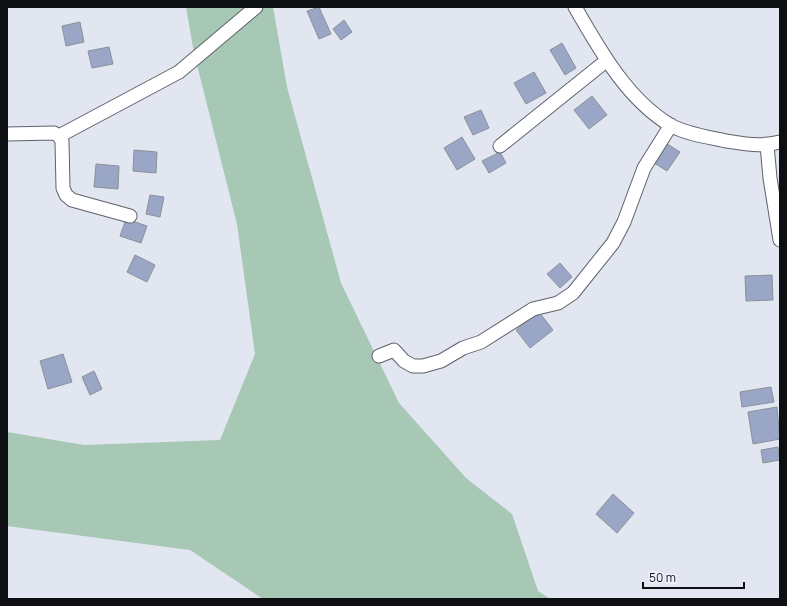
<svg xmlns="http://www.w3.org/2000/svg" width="787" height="606" viewBox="0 0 787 606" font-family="Manrope,sans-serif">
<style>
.green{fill:#a6c8b4}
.building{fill:#9aa6c5;stroke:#8c909a}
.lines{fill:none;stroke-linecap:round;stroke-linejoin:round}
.street-casing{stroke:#5e626b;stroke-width:15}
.street{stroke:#fff;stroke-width:13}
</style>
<rect width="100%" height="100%" fill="#e1e6f1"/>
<path class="green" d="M186 7H273L287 87 341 283 399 403 466 478 512 514 538 591 550 599H263L190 550 7 526V432L84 445 220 440 255 354 237 224 194 53Z"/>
<path class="building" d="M319 7 331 34 319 39 307 11Z
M344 20 352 32 341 40 333 29Z
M80 22 84 42 66 46 62 26Z
M562 43 576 68 565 75 550 50Z
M109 47 113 64 92 68 88 51Z
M534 72 546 93 526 104 514 83Z
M592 96 607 115 589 129 574 110Z
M481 110 489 128 473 135 464 117Z
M462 137 475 159 457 170 444 148Z
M664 142 680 152 667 171 651 161Z
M134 150 157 152 156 173 133 171Z
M500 152 506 163 489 173 482 161Z
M96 164 119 166 118 189 94 187Z
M150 195 164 197 160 217 146 214Z
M126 219 147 226 141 243 120 236Z
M135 255 155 265 147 282 127 272Z
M560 263 572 277 560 288 547 274Z
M772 275 773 300 746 301 745 276Z
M539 312 553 330 530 348 516 330Z
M63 354 72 382 48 389 40 361Z
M94 371 102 389 90 395 82 377Z
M771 387 774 402 742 407 740 392Z
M777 407 780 439 753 444 748 412Z
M778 447 780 460 763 463 761 450Z
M613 494 634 513 617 533 596 514Z"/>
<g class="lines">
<defs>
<path id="street" d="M575 7C600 50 626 98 670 125 686 134 708 137 726 141 744 144 761 147 780 142
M7 134 54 133 59 136 62 141 63 188 66 195 72 200 130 216
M59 136 179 72 256 7
M767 145 770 178 780 240
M500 146 606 61
M379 356 394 350 404 361 413 366H423L441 361 463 348 481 342 533 309 558 303 573 293 613 243 624 222 644 168 671 125"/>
</defs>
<use href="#street" class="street-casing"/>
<use href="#street" class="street"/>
</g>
<rect width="787" height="606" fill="none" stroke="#0e0f13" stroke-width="16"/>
<path d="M643 582v6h101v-6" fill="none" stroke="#0e0f13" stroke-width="2"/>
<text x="649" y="582" font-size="12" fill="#0e0f13" stroke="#eff3fe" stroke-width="3" paint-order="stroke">50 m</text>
</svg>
